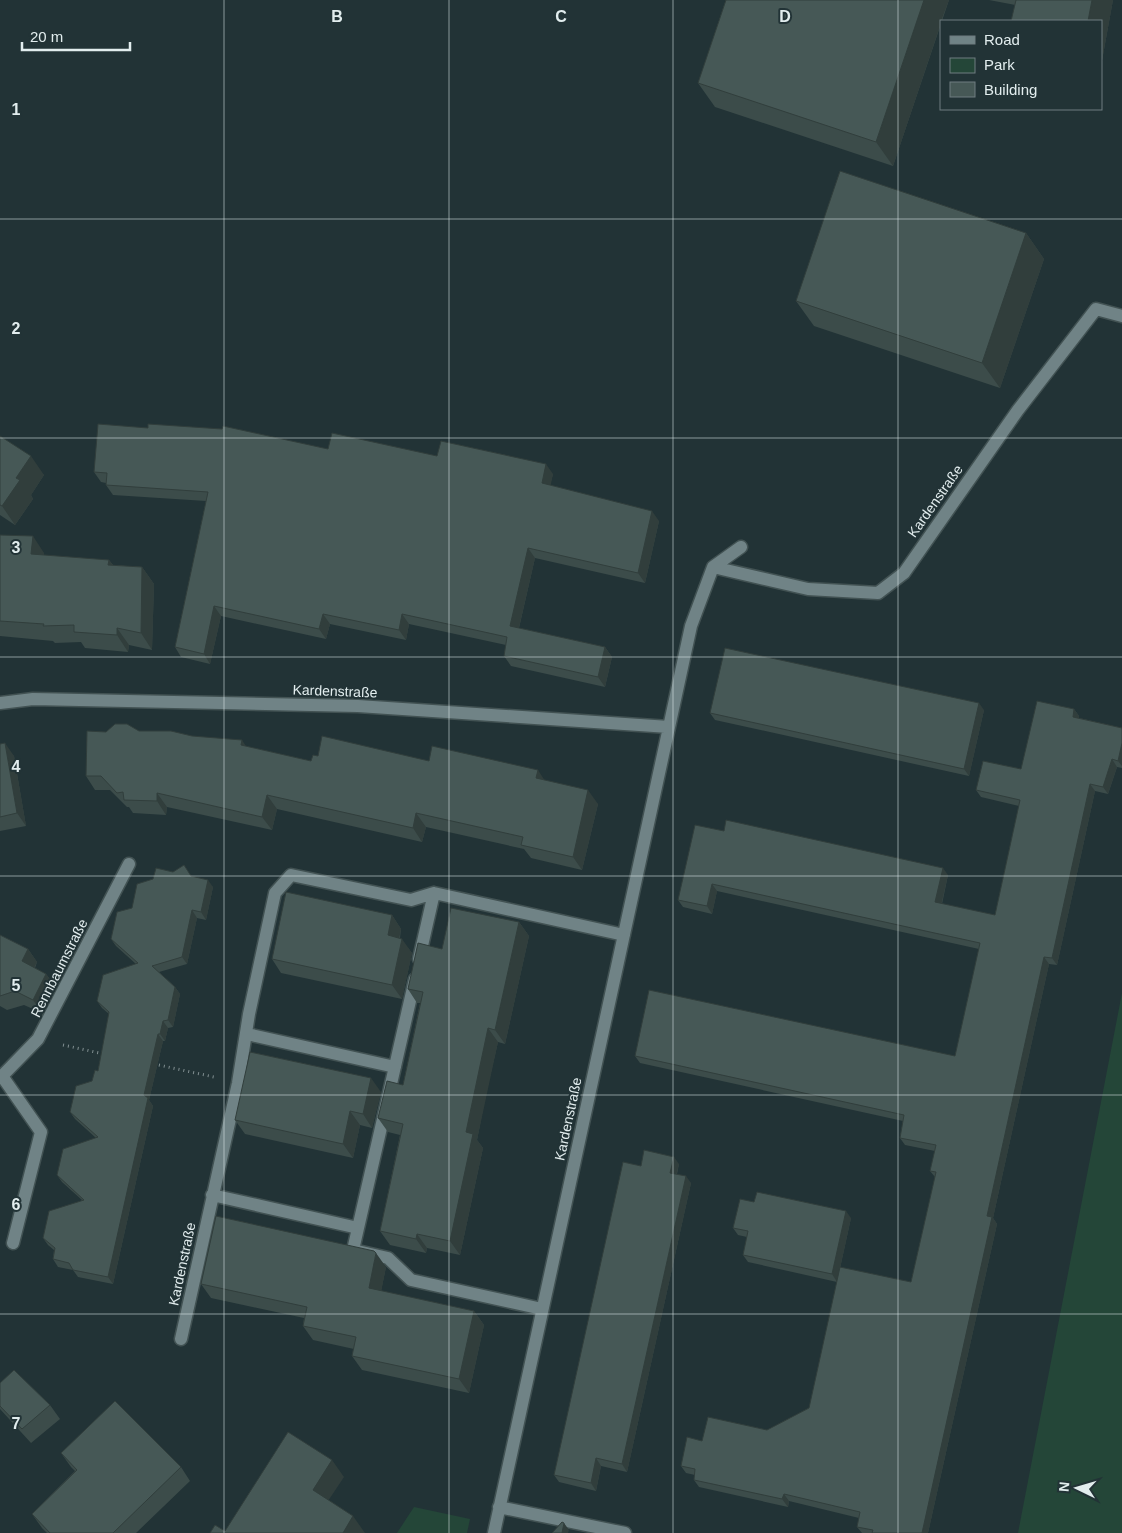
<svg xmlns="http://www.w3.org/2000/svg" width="1122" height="1533" viewBox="0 0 1122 1533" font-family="Arial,sans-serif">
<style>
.green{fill:#244638}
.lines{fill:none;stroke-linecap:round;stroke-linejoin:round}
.minor-casing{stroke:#425253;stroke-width:15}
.path{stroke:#818f91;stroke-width:3;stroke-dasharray:1 4;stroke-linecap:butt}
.minor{stroke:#708386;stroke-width:12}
.wall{fill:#3c4c4a}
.shaded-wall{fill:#313e3c}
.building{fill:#465856;stroke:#313e3c}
.grid{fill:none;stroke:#e2edee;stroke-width:1;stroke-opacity:0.55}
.labels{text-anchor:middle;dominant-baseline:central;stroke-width:4;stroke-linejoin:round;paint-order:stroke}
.street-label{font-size:14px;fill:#e2edee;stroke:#223336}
.grid-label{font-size:16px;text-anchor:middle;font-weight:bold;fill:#e2edee;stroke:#223336;stroke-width:4;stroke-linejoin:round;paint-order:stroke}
</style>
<rect width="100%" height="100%" fill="#223336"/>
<path class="green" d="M1122 993V1533H1018Z
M414 1507 470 1519 467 1533H397Z"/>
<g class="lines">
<defs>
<path id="minor" d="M713 567 808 589 878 593 904 573 1018 410 1096 309 1122 316
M0 703 33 699 358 706 669 727
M419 959 434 893
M415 979 353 1250 388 1258 411 1280 542 1309
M247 1034 395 1067
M212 1195 358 1228
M13 1243 41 1132 2 1076 38 1039 129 864
M181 1339 238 1083 249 1014 275 893 291 875 411 900 434 893 624 935
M499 1507 625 1533
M494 1533 691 626 713 567 741 547"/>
</defs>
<use href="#minor" class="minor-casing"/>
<path class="path" d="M63 1045 104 1054
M154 1064 214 1077"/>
<use href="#minor" class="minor"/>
</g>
<path class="wall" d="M726 0H949L893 166 715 107 698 83Z
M989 0H1113L1101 66V21Z
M1026 233 1044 259 1000 388 814 326 796 301Z
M0 436 44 475 31 495 33 499 15 525 0 515Z
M328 449 437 456 553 474 550 485 659 521 645 583 535 558 519 628 605 647 612 657 605 687 511 666 504 656 506 645 409 624 406 640 330 624 326 639 221 616 210 664 181 657 175 647 206 501 113 495 106 485V483L101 482 94 472Z
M0 535 44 553V555L109 560 113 565 142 567 154 584 152 650 129 645 128 652 85 648 81 642 55 643 53 641 0 636Z
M1074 709 1079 716V718L1122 728V768L1117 767 1108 794 1095 791 1057 965 1049 964 993 1218 997 1224 928 1533H862L857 1527 859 1518 789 1501 788 1507 699 1487 694 1480 695 1475 686 1473 681 1466 702 1441 767 1430 809 1408 911 1282 935 1177 930 1171 935 1151 905 1145 900 1138 903 1121 640 1063 635 1056H955L979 949 717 891 712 914 683 907 678 900 724 831 948 875 942 904 995 915 1019 806 981 797 976 790 1021 769Z
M984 710 969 776 715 720 710 713Z
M139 731 192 736 245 746 311 761 318 756 429 761 544 780 598 804 582 870 531 858 524 849 426 827 422 842 277 809 272 830 167 807 166 815 133 813 129 807H127L110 790H95L86 776 106 732Z
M0 744 14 756 26 826 0 831Z
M191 876 213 887 206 920 197 918 187 964 159 972 175 987 180 994 173 1027 168 1028 165 1041H163L149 1100 153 1106 113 1284 78 1277 73 1270 58 1267 53 1259 54 1250 48 1245 43 1238 82 1200 62 1182 57 1175 96 1138 75 1119 70 1112 92 1081 98 1071 109 1014 102 1008 97 1001 136 964 116 946 111 939 132 908Z
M392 915 401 929 400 938 412 953 402 999 281 973 272 959Z
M519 922 529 936 505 1044 498 1042 486 1094 477 1140 483 1148 460 1255 427 1248 426 1253 390 1245 380 1231 400 1135 388 1132 378 1118 403 1085 420 1003H417L408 989 442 949Z
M0 935 28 949 37 962 35 968 46 974 56 987 42 1013 24 1005 7 1010 0 1006Z
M381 1092 372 1128 360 1125 353 1158 245 1134 235 1120Z
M679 1164 677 1174 691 1183 627 1472 601 1466 596 1491 559 1482 554 1475 641 1166Z
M754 1202 851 1218 837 1282 748 1262 743 1255 747 1237 738 1235 733 1228Z
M386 1267 381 1291 474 1311 484 1325 469 1393 362 1370 352 1356 354 1349 313 1340 303 1326 304 1318 211 1298 201 1284Z
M50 1405 60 1419 31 1443 0 1409V1406Z
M61 1453 181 1467 190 1481 136 1533H47L42 1528 32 1514 75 1471 71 1467Z"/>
<path class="shaded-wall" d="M924 0H949L941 21V23L893 166 876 142Z
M1092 0H1113L1101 66V21H1088Z
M1026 233 1044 259 1000 388 982 363Z
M31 456 44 475 31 495 33 499 15 525 2 506 16 478Z
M546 464 553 474 549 493 542 483Z
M652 511 659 521 645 583 638 573Z
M33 536 44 553 43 570 31 554Z
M528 548 535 558 517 636 510 626Z
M109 560 121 576 108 565Z
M142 567 154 584 152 650 141 633Z
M214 606 221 616 210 664 204 654Z
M323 614 330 624 326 639 319 629Z
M402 614 409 624 406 640 399 630Z
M117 628 129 645 128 652 117 635Z
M605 647 612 657 605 687 598 677Z
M979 703 984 710 969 776 964 769Z
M1074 709 1079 716 1078 724 1073 717Z
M242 740 251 754 241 745Z
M5 743 14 756 26 826 17 813Z
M1122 743V766L1118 761Z
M1112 759 1117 767 1108 794 1103 787Z
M538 770 547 784 536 778Z
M1090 784 1095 791 1057 965 1052 958Z
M588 790 598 804 582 870 573 857Z
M157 793 167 807 166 815 157 801Z
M267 795 277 809 272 830 262 817Z
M416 813 426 827 422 842 413 828Z
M943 868 948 875 940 910 935 902Z
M208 880 213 887 206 920 201 912Z
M712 884 717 891 712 914 707 906Z
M192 910 197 918 187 964 182 957Z
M392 915 401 929 397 949 388 935Z
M519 922 529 936 505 1044 495 1030Z
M402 939 412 953 402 999 392 985Z
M28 949 37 962 31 974 22 961Z
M1044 957 1049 964 993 1218 997 1224 928 1533H922L987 1216Z
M46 974 56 987 42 1013 33 1000Z
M175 987 180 994 173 1027 168 1020Z
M163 1021 168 1028 165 1041 160 1034Z
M488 1028 498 1042 477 1140 483 1148 460 1255 450 1241 466 1132Z
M158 1034 163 1041 149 1100 153 1106 113 1284 108 1277 144 1095Z
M371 1078 381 1092 372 1128 363 1114Z
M350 1111 360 1125 353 1158 343 1144Z
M674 1157 679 1164 675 1180 670 1173Z
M686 1176 691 1183 627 1472 622 1464Z
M846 1211 851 1218 837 1282 832 1274Z
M417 1234 427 1248 426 1253 416 1239Z
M376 1253 386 1267 379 1302 369 1288Z
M474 1311 484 1325 469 1393 459 1379Z
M596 1458 601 1466 596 1491 591 1483Z
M332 1460 344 1477 324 1507 313 1490Z
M784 1494 789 1501 788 1507 782 1499Z
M353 1516 365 1533H343Z
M564 1523 569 1530 568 1533H562Z"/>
<path class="building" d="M726 0H924L876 142 698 83Z
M1016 0H1092L1088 21H1011Z
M840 171 1026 233 982 363 796 301Z
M98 424 148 428V424L222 429 223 426 328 449 332 433 437 456 441 441 546 464 542 483 652 511 638 573 528 548 510 626 605 647 598 677 504 656 507 637 402 614 399 630 323 614 319 629 214 606 204 654 175 647 208 492 106 485 107 473 94 472Z
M0 436 31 456 16 478 20 480 2 506 0 505Z
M0 535 33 536 31 554 109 560 108 565 142 567 141 633 117 628V635L74 632V625L43 626 44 624 0 621Z
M725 648 979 703 964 769 710 713Z
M1037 701 1074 709 1073 717 1122 728V743L1118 761 1112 759 1103 787 1090 784 1052 958 1044 957 987 1216 992 1217 922 1533H872L873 1530 857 1527 860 1512 784 1494 782 1499 694 1480 695 1469 681 1466 687 1437 702 1441 708 1417 767 1430 809 1408 840 1267 911 1282 936 1172 930 1171 936 1145 900 1138 904 1115 635 1056 649 990 955 1056 980 943 712 884 707 906 678 900 695 825 724 831 726 820 943 868 935 902 995 915 1020 800 976 790 983 761 1021 769Z
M115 724H127L139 731H171L192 736 242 740 241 745 311 761 313 755 318 756 322 736 429 761 432 746 538 770 536 778 588 790 573 857 521 845 523 837 416 813 413 828 267 795 262 817 157 793V801L124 800 123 792 117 793 101 776H86L87 731 106 732Z
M5 743 17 813 0 817V744Z
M184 865 191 876 208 880 201 912 192 910 182 957 152 966 175 987 168 1020 163 1021 160 1034H158L144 1095 148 1098 108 1277 73 1270 69 1263 53 1259 55 1248 43 1238 49 1211 84 1200 57 1175 63 1149 98 1137 70 1112 76 1086 92 1081 95 1070 98 1071 109 1012 97 1001 103 975 138 963 111 939 117 912 132 908 137 884 153 879 156 868 173 872Z
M286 892 392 915 388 935 402 939 392 985 272 959Z
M451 908 519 922 495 1030 488 1028 466 1132 473 1134 450 1241 417 1234 416 1239 380 1231 403 1124 378 1118 387 1081 403 1085 423 992 408 989 418 943 442 949Z
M0 935 28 949 22 961 46 974 33 1000 15 991 0 996Z
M250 1052 371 1078 363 1114 350 1111 343 1144 235 1120Z
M644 1150 674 1157 670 1173 686 1176 622 1464 596 1458 591 1483 554 1475 623 1162 641 1166Z
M757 1192 846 1211 832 1274 743 1255 748 1231 733 1228 740 1199 754 1202Z
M216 1216 374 1251 376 1253 369 1288 474 1311 459 1379 352 1356 356 1337 303 1326 307 1307 201 1284Z
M14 1370 50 1405 22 1429 0 1406V1383Z
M115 1401 181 1467 113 1533H50L32 1514 77 1470 61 1453Z
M288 1432 332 1460 313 1490 353 1516 343 1533H210L215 1525 225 1531Z
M562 1522 564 1523 562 1533H552Z"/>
<path class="grid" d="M224 0V1533M449 0V1533M673 0V1533M898 0V1533M0 219H1122M0 438H1122M0 657H1122M0 876H1122M0 1095H1122M0 1314H1122"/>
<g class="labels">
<g class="street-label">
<text transform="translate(935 501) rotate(-55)">Kardenstraße</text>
<text transform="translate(335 691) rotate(2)">Kardenstraße</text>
<text transform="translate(59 968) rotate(-63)">Rennbaumstraße</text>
<text transform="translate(568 1119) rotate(-78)">Kardenstraße</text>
<text transform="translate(182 1264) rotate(-78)">Kardenstraße</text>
</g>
</g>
<g class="grid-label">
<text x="337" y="22">B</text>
<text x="561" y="22">C</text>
<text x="785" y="22">D</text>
<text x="16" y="115">1</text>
<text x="16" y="334">2</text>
<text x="16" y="553">3</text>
<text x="16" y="772">4</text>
<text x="16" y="991">5</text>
<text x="16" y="1210">6</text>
<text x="16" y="1429">7</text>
</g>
<rect x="940" y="20" width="162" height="90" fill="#223336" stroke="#6f7d80"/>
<rect x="950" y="36" width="25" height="8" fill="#708386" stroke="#6f7d80"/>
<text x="984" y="45" font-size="15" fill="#e2edee">Road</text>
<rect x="950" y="58" width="25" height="15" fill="#244638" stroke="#6f7d80"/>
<text x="984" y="70" font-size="15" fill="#e2edee">Park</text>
<rect x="950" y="82" width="25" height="15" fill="#465856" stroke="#6f7d80"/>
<text x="984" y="95" font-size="15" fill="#e2edee">Building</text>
<g transform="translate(1077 1488) rotate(275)" stroke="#223336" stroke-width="4" paint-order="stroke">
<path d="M0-4L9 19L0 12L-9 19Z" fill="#e2edee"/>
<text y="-8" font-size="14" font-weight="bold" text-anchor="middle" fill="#e2edee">N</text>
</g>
<path d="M22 42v8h108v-8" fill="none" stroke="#e2edee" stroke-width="2.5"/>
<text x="30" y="42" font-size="15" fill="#e2edee" stroke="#223336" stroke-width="4" paint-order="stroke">20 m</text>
</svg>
